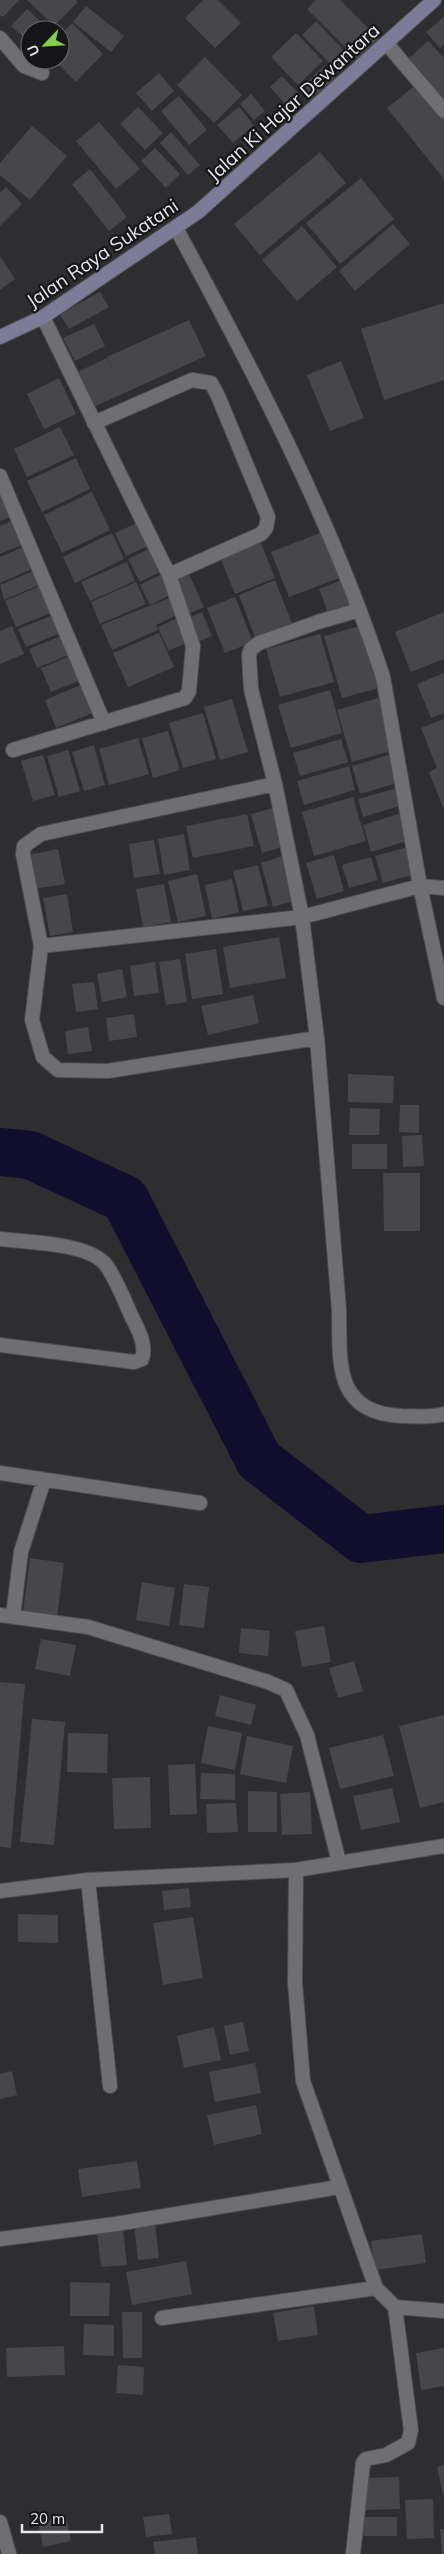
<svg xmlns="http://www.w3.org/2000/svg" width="444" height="2554" viewBox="0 0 444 2554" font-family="Mulish,sans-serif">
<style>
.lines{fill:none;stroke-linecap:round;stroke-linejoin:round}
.river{stroke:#110d2c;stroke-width:48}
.building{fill:#47474b}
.minor-casing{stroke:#4d4d4f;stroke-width:16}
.tertiary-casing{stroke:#4d4d4f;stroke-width:16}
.secondary-casing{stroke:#4d4d4f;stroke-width:16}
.minor{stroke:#6f6f73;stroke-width:14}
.tertiary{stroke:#6f6f73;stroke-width:14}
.secondary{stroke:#7d7c98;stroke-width:14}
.labels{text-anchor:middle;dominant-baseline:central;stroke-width:4.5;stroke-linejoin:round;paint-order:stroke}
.street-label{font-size:19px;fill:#e8e8ea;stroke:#161618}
</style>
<rect width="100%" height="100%" fill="#2e2e31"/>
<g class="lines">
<path class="river" d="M0 1152 30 1155 125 1199 259 1460 361 1539 444 1529"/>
</g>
<path class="building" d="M0 0H19L3 17 0 15Z
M27 0H76L78 2 54 26Z
M203 0H218L241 23 215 48 185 18Z
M316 0H340L379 39 358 60 307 9Z
M86 6 124 36 111 52 73 22Z
M27 9 50 30H30V43L11 26Z
M444 17V44L440 48 426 32Z
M316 21 352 59 338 72 302 35Z
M72 23 103 54 76 82 54 60H60V35Z
M296 33 323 61 298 85 271 57Z
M428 41 444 58V106L405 62Z
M205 57 242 95 214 123 177 85Z
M324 66 336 78 311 102 300 89Z
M159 73 174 91 152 111 136 93Z
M282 76 301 96 289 108 270 87Z
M417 84 444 117V179L387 108Z
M251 94 265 111 254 120 240 104Z
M179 96 207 130 189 145 161 111Z
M138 107 163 133 145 150 120 124Z
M239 107 254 125 233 143 217 125Z
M99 122 140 169 116 189 76 141Z
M32 126 67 156 30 200 0 175V163Z
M171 132 200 165 188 175 160 143Z
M155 148 180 174 166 188 141 161Z
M320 152 346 183 260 255 234 224Z
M90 169 127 217 109 231 72 184Z
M361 178 394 219 340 264 306 223Z
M6 187 22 204 0 226V193Z
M393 224 410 244 355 291 339 271Z
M302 226 337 267 297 301 262 260Z
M0 256 15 279 0 290Z
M100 292 109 307 69 329 60 314Z
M444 303V380L384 400 361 329Z
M189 320 206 356 89 409 73 374 107 358 115 373 107 357Z
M94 324 105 346 75 361 63 338Z
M341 361 364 418 330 431 307 375Z
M59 378 76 414 44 429 27 394Z
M60 427 74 455 27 477 14 449Z
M76 458 90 489 42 512 27 481Z
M0 487 13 516 0 521Z
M92 492 110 530 62 553 44 515Z
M14 520 24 544 0 554V526Z
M141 521 152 544 126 556 115 533Z
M325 531 342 577 289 597 271 552Z
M112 533 124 559 75 583 63 557Z
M260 541 275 578 235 594 220 557Z
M25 546 34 568 0 583V557Z
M153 547 164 570 140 582 128 559Z
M127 562 135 581 90 601 81 582Z
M35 570 41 584 4 600 0 585Z
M188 572 204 607 188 614 172 579Z
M164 573 174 593 150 605 140 585Z
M344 579 354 605 329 615 319 589Z
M275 580 293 626 256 640 239 595Z
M136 582 146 604 100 624 91 602Z
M42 585 53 612 16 627 5 601Z
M172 597 179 614 156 625 158 630 112 650 101 625Z
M235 597 253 642 225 653 207 608Z
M202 612 212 636 196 643 186 619Z
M444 612V659L411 672 395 632Z
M56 614 63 632 26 647 18 629Z
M180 617 191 641 168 651 158 627Z
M12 626 24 654 0 664V631Z
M360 626 379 688 342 698 324 636Z
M159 633 174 667 128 687 113 653Z
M320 634 334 682 280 697 266 649Z
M63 635 71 654 37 668 29 649Z
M73 655 83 679 51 692 41 668Z
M444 673V713L431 718 417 684Z
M83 684 95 712 56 728 45 700Z
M330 690 342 733 291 748 278 705Z
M378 698 394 750 352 762 337 710Z
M232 699 248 752 220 760 204 707Z
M203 713 216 759 183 768 169 723Z
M444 719V810L429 772 437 768 421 728Z
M168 731 180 770 153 778 142 738Z
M138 738 149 774 109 785 99 749Z
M341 739 348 762 300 776 293 753Z
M94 745 105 785 84 791 72 752Z
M68 750 80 791 59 797 47 756Z
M392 754 400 782 360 794 352 766Z
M43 755 55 795 33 801 21 761Z
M349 766 355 790 304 805 297 781Z
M398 788 403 805 363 817 358 799Z
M353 797 366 841 314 856 302 812Z
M273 808 285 846 262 853 251 814Z
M402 813 410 840 371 852 363 825Z
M247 814 254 846 193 858 186 826Z
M184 834 190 870 164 875 158 839Z
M154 840 160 874 134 878 129 844Z
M408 847 416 874 383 883 375 856Z
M58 849 65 884 34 889 28 855Z
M334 855 344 891 317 899 306 863Z
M283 856 297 900 273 907 261 863Z
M371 857 378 880 349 888 342 865Z
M258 865 268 906 243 911 233 871Z
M197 874 206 916 178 922 168 881Z
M232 879 239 912 212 919 205 885Z
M164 884 171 922 143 927 136 889Z
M67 894 73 932 50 936 43 898Z
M279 937 286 978 230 988 223 947Z
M216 949 223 994 192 999 185 954Z
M180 959 187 1002 166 1005 159 962Z
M155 962 159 993 134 996 130 966Z
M122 969 127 997 102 1002 97 974Z
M94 982 98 1009 76 1012 72 984Z
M253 995 259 1023 208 1035 201 1006Z
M134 1014 137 1037 109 1041 106 1018Z
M88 1027 92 1051 68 1054 65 1031Z
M348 1074 394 1076 393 1103 348 1102Z
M400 1105H419V1133L399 1132Z
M350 1108 380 1109 379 1135H349Z
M422 1135 424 1166 403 1167 402 1136Z
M352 1144H387V1169H352Z
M383 1173H420V1231H384Z
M30 1558 64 1563 57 1617 23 1612Z
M142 1582 175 1588 169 1626 136 1620Z
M184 1584 209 1587 204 1628 179 1625Z
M324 1626 331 1662 302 1667 295 1631Z
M241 1628 270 1631 268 1656 239 1653Z
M41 1639 76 1645 70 1676 35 1669Z
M354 1661 363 1691 338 1698 329 1668Z
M0 1682 25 1684 11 1848 0 1847Z
M220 1695 256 1705 251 1725 215 1716Z
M444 1715V1802L420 1808 399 1726Z
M32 1719 65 1722 54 1845 20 1842Z
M208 1726 242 1733 235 1770 201 1763Z
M68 1733 108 1734 107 1773 67 1772Z
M383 1735 394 1776 340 1789 329 1748Z
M247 1736 293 1746 286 1783 240 1774Z
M195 1764 197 1814 170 1815 168 1765Z
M201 1773 235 1774V1800L200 1799Z
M150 1777 151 1828 114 1829 112 1778Z
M392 1788 400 1822 361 1830 353 1796Z
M248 1791 277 1792V1832H248Z
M310 1792 312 1834 282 1835 280 1794Z
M236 1803 238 1832 207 1833 206 1804Z
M189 1888 191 1907 164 1910 162 1891Z
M18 1914 58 1915V1943L18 1942Z
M193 1917 203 1978 163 1985 153 1923Z
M243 2022 249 2051 230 2055 224 2026Z
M214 2027 221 2060 184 2068 177 2036Z
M255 2063 261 2093 215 2102 209 2072Z
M12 2071 17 2095 0 2099V2074Z
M256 2105 262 2134 214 2145 207 2115Z
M137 2161 141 2188 82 2197 78 2169Z
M155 2222 159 2258 138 2260 134 2224Z
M123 2229 127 2265 101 2267 97 2232Z
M422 2234 426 2263 375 2270 371 2241Z
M186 2261 192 2294 132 2305 126 2272Z
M70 2282 110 2283 109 2316H70Z
M314 2306 318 2335 278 2341 273 2313Z
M122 2312H142V2358H123Z
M84 2324 114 2325V2356L83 2355Z
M64 2346 65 2375 7 2377 6 2348Z
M444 2348V2386L421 2390 416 2353Z
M118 2365 144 2367 143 2395 116 2393Z
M444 2465V2494H443L437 2467Z
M399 2477 400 2509 365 2510V2478Z
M433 2499 434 2538 407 2539 405 2500Z
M169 2514 172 2534 146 2537 143 2517Z
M66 2516 71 2541 43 2547 38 2522Z
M360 2517H397V2536H360Z
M440 2529H444V2554H442Z
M196 2537 198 2554H155L153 2542Z"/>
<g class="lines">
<defs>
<path id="minor" d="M0 38 24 66 42 73
M387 44 444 111
M176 228C254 372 332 520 383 677L420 886 444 998
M94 423 192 380 211 383 218 396 268 517 266 528 261 534 169 575
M0 476 104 723
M359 610 318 622 259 643 251 649 249 655 251 689 275 784 302 917 317 1038 339 1310C340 1362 333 1413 402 1416 415 1416 431 1418 444 1414
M13 750 185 698 189 691 193 646 169 575 43 317
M275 784 41 834 24 846 23 854 41 946 32 1020 43 1057 58 1070 108 1071 317 1038
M41 946 302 917 420 886 444 888
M0 1239C27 1242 89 1243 106 1265 116 1279 123 1297 130 1313 137 1328 147 1343 142 1359L134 1362 0 1345
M0 1473 200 1503
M0 1615 88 1627 268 1682 286 1690 307 1735 339 1862
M13 1616 21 1552 44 1480
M296 1870 295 1982 303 2081 376 2288 395 2307 411 2430 408 2443 386 2455 366 2459 363 2463 353 2554
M88 1880 110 2086
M0 2239 116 2224 339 2187
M395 2307 444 2311
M162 2318 376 2288
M0 2522 9 2554"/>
<path id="tertiary" d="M0 1891 88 1880 296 1870 444 1846"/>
<path id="secondary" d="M0 337 43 317 198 212 434 0"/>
</defs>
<use href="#minor" class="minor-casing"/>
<use href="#tertiary" class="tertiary-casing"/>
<use href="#secondary" class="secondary-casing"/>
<use href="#minor" class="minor"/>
<use href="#tertiary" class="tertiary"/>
<use href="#secondary" class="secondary"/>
</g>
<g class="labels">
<g class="street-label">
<text transform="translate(293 102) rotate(-42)">Jalan Ki Hajar Dewantara</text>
<text transform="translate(102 253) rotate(-34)">Jalan Raya Sukatani</text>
</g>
</g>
<g transform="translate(45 45) rotate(245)"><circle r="24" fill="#161618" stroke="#6a6a6c"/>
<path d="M0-4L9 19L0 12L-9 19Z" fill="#85cf4d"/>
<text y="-8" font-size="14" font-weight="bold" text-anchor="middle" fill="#e8e8ea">U</text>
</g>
<path d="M22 2524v8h80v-8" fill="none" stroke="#e8e8ea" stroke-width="2.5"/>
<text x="30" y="2524" font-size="15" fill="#e8e8ea" stroke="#161618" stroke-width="4" paint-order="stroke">20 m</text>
</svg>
